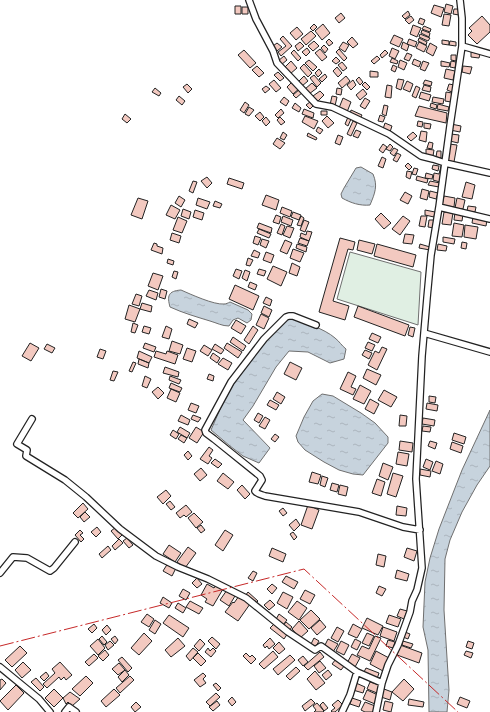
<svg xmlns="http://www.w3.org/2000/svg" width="490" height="712" viewBox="0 0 490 712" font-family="'Noto Sans',sans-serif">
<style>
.park{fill:#e0efe3;stroke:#6f6f6f}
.water{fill:url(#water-ripples);stroke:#6f6f6f}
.building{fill:#f3c9c0;stroke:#222}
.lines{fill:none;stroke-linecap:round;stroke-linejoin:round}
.minor-casing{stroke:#222;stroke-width:8}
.minor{stroke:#fff;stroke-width:5.5}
.power{stroke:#c62828;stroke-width:1;stroke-dasharray:14 3 2 3;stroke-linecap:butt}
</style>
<defs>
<pattern id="water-ripples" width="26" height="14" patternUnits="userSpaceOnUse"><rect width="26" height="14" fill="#c7d3dd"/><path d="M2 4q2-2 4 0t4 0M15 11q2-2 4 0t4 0" fill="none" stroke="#abb5bd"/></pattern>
</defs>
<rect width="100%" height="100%" fill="#fff"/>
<path class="park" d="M350 252 421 272 418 325 337 299Z"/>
<path class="water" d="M361 167 373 174C378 186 375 193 370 205 360 206 351 203 342 198L341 194 344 188 356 168Z
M181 290C190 294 214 305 224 304 226 304 228 303 230 302L248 310 252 314 251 320 247 323 238 318 233 320 229 326C222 326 217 323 210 321 197 317 183 313 170 307 167 296 168 291 181 290Z
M287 318C300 320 325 329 335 338 339 341 342 346 346 349L344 359 330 363 308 352 289 351 276 367 253 406 243 420 270 448 259 463 243 456 230 446 211 430 221 407 233 385 262 344Z
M322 394 333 396 361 413 375 423 388 437V443L363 475 353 474 339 470 324 462 305 450 298 442 296 436 304 417 313 401Z
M490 410V466L477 485 462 512 450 540 445 559 444 610 449 690 447 712H429L428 650 423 627 425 582 430 558 439 529 462 470Z"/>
<path class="building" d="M446 4 453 6 451 14 444 12Z
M434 5 444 8 441 17 431 13Z
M235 6H241V14H235Z
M242 7H248V14H242Z
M454 9H460L459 15 453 14Z
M408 11 410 15 405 19 402 16Z
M341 13 345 18 339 23 335 18Z
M444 14 451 15 449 26 442 25Z
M411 16 414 20 409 24 405 20Z
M482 16 490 25V32L477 44 468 35 472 31 469 28Z
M420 18 425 20 423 25 418 23Z
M314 24 317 27 313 31 310 28Z
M323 24 330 33 322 40 315 31Z
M413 25 421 28 417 37 410 34Z
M424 26 431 29 430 32 422 29Z
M297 27 303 34 296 40 290 33Z
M422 30 430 33 429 37 421 33Z
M311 31 316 36 306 45 301 39Z
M420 34 430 38 428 41 419 37Z
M394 35 403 39 399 47 390 43Z
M283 36 292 46 281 56 278 52 286 46 280 39Z
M352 37 358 44 353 48 347 42Z
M419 38 427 42 426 45 418 41Z
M329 39 333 43 329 46 326 42Z
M409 39 417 42 415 47 407 44Z
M442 40 449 41V45L442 44Z
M314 41 319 46 313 51 308 46Z
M450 41 456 42V46L449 45Z
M300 42 304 46 298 51 295 46Z
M343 42 349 45 345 52 339 48Z
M403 42 409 45 407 51 401 48Z
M419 42 427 46 424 52 416 48Z
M277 43 282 47 277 51 273 46Z
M430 43 437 47 433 56 426 52Z
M324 45 328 49 325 53 321 48Z
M307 48 310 52 306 56 302 52Z
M392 48 399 51 395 59 389 56Z
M320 49 327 57 322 61 315 53Z
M339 49 347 58 344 61 336 52Z
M244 50 256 63 250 68 238 55Z
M294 50 301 58 298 61 291 53Z
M385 50 388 53 382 58 380 55Z
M471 52 480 54 479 58 471 57Z
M407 53 412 55 409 61 404 59Z
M451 55H456V61L451 60Z
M284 56 287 60 281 65 278 61Z
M377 56 380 59 374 64 371 61Z
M336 57 340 61 336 64 332 61Z
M392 58 398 61 397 64 390 62Z
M414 59 421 62 419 67 412 64Z
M309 60 317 67 313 71 305 63Z
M400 60 407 63 404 70 398 67Z
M291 61 297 68 290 74 284 68Z
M423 61 429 63 425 71 420 69Z
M441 61 450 63 449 67 441 66Z
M451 61 456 62 455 68 450 67Z
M342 62 347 68 343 71 338 65Z
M304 64 312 73 308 77 300 68Z
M393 65 397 67 395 72 391 70Z
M257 66 264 73 259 77 252 70Z
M463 66 472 67 470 74 462 72Z
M337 67 342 73 338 77 333 71Z
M319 69 322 73 318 77 315 73Z
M446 69 455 71 453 80 444 78Z
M370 71 378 72V77H370Z
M278 72 284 78 280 81 274 75Z
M325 74 327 77 322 82 319 79Z
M314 75 321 83 317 87 310 78Z
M304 76 308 81 302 86 298 82Z
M346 76 350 81 342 88 338 83Z
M359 77 363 82 360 85 356 80Z
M398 79 404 80 401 90 396 88Z
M274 80 281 88 276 92 269 84Z
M353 80 356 85 351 90 347 85Z
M425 80 432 82 431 86 423 84Z
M293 81 300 88 293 94 287 87Z
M407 81 413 84 410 92 403 89Z
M365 82 370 87 367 90 362 85Z
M312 83 317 88 309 94 305 89Z
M187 84 192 89 188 93 183 87Z
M449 84 454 85 452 92 447 90Z
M387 85 392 86 391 98 385 97Z
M424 85 431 87 430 92 422 90Z
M266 86 270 89 265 93 262 89Z
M416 86 420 88 416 98 412 96Z
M155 88 161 93 159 96 152 92Z
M337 88 342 89 341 95 336 94Z
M300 89 303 92 296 98 293 95Z
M363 89 367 94 360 100 356 95Z
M320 91 324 95 318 101 313 96Z
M421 92 431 95 429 101 419 98Z
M446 92 452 93 451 102 445 101Z
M179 96 185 101 182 105 176 100Z
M332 96 337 97 335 106 330 105Z
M284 97 289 101 286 106 280 102Z
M433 97 444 99 443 104 432 102Z
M343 98 351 102 347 112 339 108Z
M365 98 370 101 365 109 360 106Z
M245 102 249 105 244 113 240 110Z
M310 102 313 106 310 109 306 105Z
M295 103 301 108 299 112 292 108Z
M431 103 437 105 436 109 430 107Z
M438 104 449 107 448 111 437 109Z
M384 105 388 106 386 116 382 114Z
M419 106 447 113 446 123 415 116Z
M249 107 254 110 249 116 245 114Z
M281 109 284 113 278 118 275 115Z
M304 109 314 113 313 118 302 114Z
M351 110 362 115 360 119 350 115Z
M321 111H327V115H321Z
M260 112 264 117 260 121 255 116Z
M125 114 131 119 127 123 122 119Z
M380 115 385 117 383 122 378 121Z
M305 116 318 121 314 129 302 122Z
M327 116 334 123 328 128 322 121Z
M266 117 270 122 266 126 262 121Z
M280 117 285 122 281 125 277 120Z
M348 117 351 119 348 126 345 124Z
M353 121 357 123 351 136 347 134Z
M418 121 423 122 422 127 417 126Z
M385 123 392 126 390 132 383 129Z
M424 123 431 124 430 129 424 128Z
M451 124 461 126 460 132 450 130Z
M318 127 323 130 320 134 316 131Z
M356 130 361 132 358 138 353 136Z
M421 131 427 132 426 142 419 140Z
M283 132 287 135 284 140 280 138Z
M413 132 417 136 411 141 407 137Z
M308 133 317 138 316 140 307 136Z
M451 134 459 135 458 143 450 141Z
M338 135 343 137 340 145 335 143Z
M277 138 285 143 280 149 273 144Z
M429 142 433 143 432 149 427 148Z
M383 144 387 147 383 153 379 150Z
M390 144 393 147 390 151 386 149Z
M449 144 457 145 454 162 446 160Z
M394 148 398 150 394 156 390 153Z
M426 149 434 150 433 156 426 155Z
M437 151H441V158L436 157Z
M397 153 401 155 397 162 393 160Z
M382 157 386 159 383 168 378 166Z
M408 163 412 167 409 170 405 166Z
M433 165 439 166 438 171 432 169Z
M441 166 444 167 440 182 433 180 434 173 439 174Z
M414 168 418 169 416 175 412 174Z
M407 171 412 172 410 179 406 177Z
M426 173 433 175 432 179 425 178Z
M417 176 428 179 427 183 416 180Z
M207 177 212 183 207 188 201 181Z
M229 178 244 183 242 189 227 184Z
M193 181 197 182 193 193 189 191Z
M430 181 440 183 439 187 428 185Z
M466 182 475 185 472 199 462 197Z
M422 189 429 191 427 200 420 198Z
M430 191 438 193 436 199 429 197Z
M405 192 412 196 408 204 400 200Z
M266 195 279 200 276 210 262 205Z
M179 196 185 200 181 207 175 203Z
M444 196 455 198 454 207 442 205Z
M138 198 148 201 142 219 131 215Z
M198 198 210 202 207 209 196 205Z
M457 198 465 200 463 209 455 208Z
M215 201 222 204 220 208 213 206Z
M171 205 180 210 175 219 166 215Z
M468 206 476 207 475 212 467 211Z
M282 207 292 211 290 217 280 213Z
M183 209 191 212 189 219 181 216Z
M195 210 204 213 202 220 193 217Z
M425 210 435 212 434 217 425 215Z
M293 212 301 215 299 220 291 217Z
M444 212 453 213 451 225 442 224Z
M455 212 463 214 462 221 454 220Z
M381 213 391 223 384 229 375 219Z
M276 215 281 217 279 224 273 222Z
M283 216 293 220 291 226 281 222Z
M301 216 304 218 301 226 297 225Z
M403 216 410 221 400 235 392 229Z
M421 216H427L425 227 419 226Z
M178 217 187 221 182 233 173 230Z
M473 217 487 220 486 226 472 223Z
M304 220 309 222 305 232 300 230Z
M429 220H435L434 228 428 227Z
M259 223 272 228 271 233 257 228Z
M454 223 464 225 462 237 452 236Z
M281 224 285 226 282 235 277 233Z
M465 225 478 227 476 239 464 237Z
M287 226 294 228 290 238 283 235Z
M259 229 271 234 269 238 257 233Z
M307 231 312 232 309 241 300 237 301 233 306 235Z
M172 233 181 236 179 243 170 240Z
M405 234 414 235 412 244 403 243Z
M255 236 261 238 258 245 253 243Z
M443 237 455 239 454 244 443 242Z
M300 238 309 241 307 246 298 243Z
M340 238 355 242 353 250 348 249 333 301 349 306 345 320 319 312Z
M262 239 269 241 266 248 260 245Z
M285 240 292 243 287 254 280 251Z
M359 240 375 244 372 254 357 250Z
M462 242 467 243 466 249 461 248Z
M154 243 157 244V246L163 248 162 254 151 250Z
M297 244 307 247 306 252 296 248Z
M377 244 416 255 413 267 374 256Z
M420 244 430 247V250L419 248Z
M438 244 447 246 446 251 437 250Z
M293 249 304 253 300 262 290 258Z
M254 250 260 253 258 258 251 256Z
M266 252 274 255 271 263 263 260Z
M248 258 253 260 250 266 246 265Z
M168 259 174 261 173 265 167 263Z
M292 263 300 267 297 276 289 273Z
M273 266 287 272 281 286 267 279Z
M236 269 242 271 239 279 233 276Z
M259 269 266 271 264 276 257 274Z
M245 270 250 272 247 281 242 278Z
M174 271 178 272 176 279 172 277Z
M153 273 163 276 158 290 148 286Z
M250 282 257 285 255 290 248 287Z
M235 285 259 296 253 310 229 299Z
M161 289 167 291 165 299 159 297Z
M149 290 158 293 156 300 146 296Z
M136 294 142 296 139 306 132 304Z
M266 297 272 300 270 306 263 303Z
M142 303 152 306 151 312 140 309Z
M129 305 140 309 135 322 125 319Z
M264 306 272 310 269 317 261 313Z
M358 306 409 325 405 336 354 317Z
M261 314 269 318 264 329 256 325Z
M189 319 198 323 195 328 187 324Z
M236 320 246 326 241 334 231 328Z
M133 323 138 325 135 333 131 332Z
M144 326 151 328 149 334 142 332Z
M166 326 172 329 169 339 162 337Z
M253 326 258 330 249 344 244 340Z
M410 327 415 328 413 337 408 335Z
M372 333 381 337 378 343 369 339Z
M233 337 246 346 243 351 230 342Z
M172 341 183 345 180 354 169 351Z
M368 342 375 345 372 351 365 348Z
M30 343 39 348 31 361 22 356Z
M145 343 156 347 154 352 143 348Z
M227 343 242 352 238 358 224 348Z
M47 344 55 348 52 353 44 349Z
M215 344 224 350 221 354 212 349Z
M204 345 212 350 208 356 200 351Z
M382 347 387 349 377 370 368 365 375 351 379 353Z
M187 348 196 351 192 362 183 359Z
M100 349 106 351 103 359 97 357Z
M365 350 372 353 369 359 362 355Z
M139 351 152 357 149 363 137 358Z
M156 351 166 354 167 351 178 355 175 364 154 357Z
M213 353 220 358 217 363 210 358Z
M223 358 232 363 228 370 218 364Z
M139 359 149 363 148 368 138 364Z
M133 362 136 363 132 372 129 371Z
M290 362 302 368 296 380 284 374Z
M165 367 179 372 178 377 163 373Z
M367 369 381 375 376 385 363 378Z
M113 371 118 372 114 381 110 380Z
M348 372 356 376 351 387 356 389 353 395 340 389Z
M209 374 214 376 213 381 207 379Z
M145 376 151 379 147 388 142 386Z
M170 376 181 380 179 384 169 380Z
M171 383 182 388 180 392 169 388Z
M360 385 371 391 364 404 353 399Z
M158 387 164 393 158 399 152 392Z
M171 389 180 393 176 402 167 398Z
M384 390 397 397 391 407 378 400Z
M277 392 285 397 281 404 273 399Z
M429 396 436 397 435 403 429 402Z
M370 399 379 404 374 414 365 409Z
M270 400 279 405 276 410 267 405Z
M191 403 199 406 196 413 188 410Z
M427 403 438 405 437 411 426 409Z
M258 413 263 416 259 423 254 420Z
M181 415 190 420 188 425 178 421Z
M193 415 201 418 198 422 191 419Z
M400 415 407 416 406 426H399Z
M265 417 270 420 265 429 259 426Z
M423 418 435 420 434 426 422 424Z
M423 426 431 427 430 432 422 431Z
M180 427 190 433 187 438 177 432Z
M196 427 204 432 197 443 189 438Z
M173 430 179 434 176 439 170 435Z
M454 433 466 437 464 444 452 440Z
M275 434 279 437 275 442 271 439Z
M181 435 187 438 184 443 178 439Z
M400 441 413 443 412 452 399 450Z
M430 441 437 443 435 449 428 446Z
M452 442 463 446 461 453 450 449Z
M209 447 213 450 209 456 212 458 208 464 200 459Z
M188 451 192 456 188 460 184 455Z
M398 452 409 454 407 466 396 464Z
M215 459 222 464 218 468 211 463Z
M426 459 433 462 430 470 423 467Z
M436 461 443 464 440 474 432 471Z
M383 463 393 467 388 480 379 476Z
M201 468 207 475 200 481 194 474Z
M420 469 431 471 430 477 420 475Z
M312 472 321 475 318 484 309 482Z
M223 473 234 482 228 489 217 481Z
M393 473 403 476 396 497 387 494Z
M322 476 328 478 325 487 320 485Z
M377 479 385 482 381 496 372 493Z
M332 483 339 485 337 492 330 490Z
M242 485 250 494 245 499 237 490Z
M340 485 348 487 346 496 338 494Z
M166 490 171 496 163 504 157 497Z
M170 501 175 507 171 510 166 504Z
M83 503 88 509 78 518 73 513Z
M186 505 192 512 186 517 184 515 180 518 176 513Z
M308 505 319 510 312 529 301 525Z
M397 506 407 508 406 516 396 515Z
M283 508 287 513 283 516 279 511Z
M85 512 90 517 84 522 80 517Z
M194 513 203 522 196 528 188 518Z
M296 519 300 525 294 531 289 525Z
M201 525 205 530 201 533 197 528Z
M97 527 101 532 96 537 91 532Z
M116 527 123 534 118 539 111 531Z
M80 530 83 533 80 535 84 539 81 542 75 535Z
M225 530 233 535 223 551 215 545Z
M293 532 297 537 294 540 290 534Z
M127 538 133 545 129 548 123 541Z
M119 539 123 543 115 550 112 546Z
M169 545 181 553 175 562 163 554Z
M108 546 111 550 102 558 99 554Z
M188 547 196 553 185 568 177 562Z
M272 548 286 554 283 562 269 556Z
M407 548 417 551 414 561 404 557Z
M378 554 386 556 384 567 376 565Z
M168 563 176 568 172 576 163 571Z
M397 570 409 574 407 581 395 578Z
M253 571 257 573 253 581 248 578Z
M286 576 298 582 294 589 282 582Z
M197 578 202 584 197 588 192 583Z
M207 584 214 588 216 585 223 589 213 606 205 602 207 599 201 595Z
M272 584 277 588 272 594 267 589Z
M379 586 386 589 382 596 376 593Z
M183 589 190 593 186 600 179 596Z
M227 590 235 596 229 606 220 600Z
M305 590 315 595 310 604 300 599Z
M248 592 258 601 255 604 245 596Z
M283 592 293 597 287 609 277 603Z
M239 596 250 604 238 621 225 612 233 602 234 603Z
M163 597 172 603 169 608 160 603Z
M270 600 275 605 269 610 264 605Z
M190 601 203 608 199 614 186 607Z
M297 601 307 608 299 620 288 612Z
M178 603 186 608 183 613 175 608Z
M400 609 407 611 404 619 397 616Z
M311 610 320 619 309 629 300 620Z
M147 614 154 619 149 627 141 622Z
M279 614 287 620 282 626 275 621Z
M169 615 189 628 183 637 163 623Z
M389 615 401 619 398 627 386 623Z
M367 618 383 626 378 635 362 628Z
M155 620 161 624 155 634 149 630Z
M320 620 326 627 317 635 311 628Z
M299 621 308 631 300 638 292 629Z
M286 622 292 627 288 632 282 627Z
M275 623 288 633 284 639 270 628Z
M94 624 97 628 92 633 88 629Z
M353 624 362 629 357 638 348 634Z
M107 625 111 630 106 635 102 630Z
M337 627 344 631 338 642 331 638Z
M383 627 397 632 394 641 380 636Z
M405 632 410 634 408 639 403 637Z
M144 633 152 641 139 655 131 648Z
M367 633 374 636 369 646 362 643Z
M102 636 107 642 104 645 99 639Z
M115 636 118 640 115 644 111 639Z
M375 636 381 638 370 661 357 655 362 646 369 649Z
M212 637 220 644 216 649 208 641Z
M178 638 185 646 171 657 165 650Z
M270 638 275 644 269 649 267 646 265 648 263 645Z
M314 638 319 641 315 648 310 646Z
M98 639 105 648 98 655 90 646Z
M200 639 205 644 199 651 194 646Z
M328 639 338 644 333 652 324 647Z
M355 639 361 642 357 650 351 647Z
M388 640 395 642 393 648 386 646Z
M110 641 114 645 108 650 105 645Z
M341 641 349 645 344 655 336 651Z
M403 641 413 644 411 648 402 645Z
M468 641 474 643 472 649 466 647Z
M279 642 285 649 279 654 273 648Z
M400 645 422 653 419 663 397 655Z
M20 646 27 653 12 667 5 660Z
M193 648 198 652 190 661 186 656Z
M208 648 210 651 213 648 216 651 211 657 205 652Z
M105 650 109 655 103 661 98 656Z
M273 651 278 657 264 669 259 664Z
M376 651 389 658 383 671 370 664Z
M466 651 473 653 471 658 464 655Z
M320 652 324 657 308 670 304 666Z
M198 653 206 661 201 666 193 658Z
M246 653 250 657 252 655 256 659 251 664 243 656Z
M94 654 98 658 89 666 85 662Z
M352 654 360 658 355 667 347 663Z
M290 655 295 660 278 675 273 669Z
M303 656 308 662 303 666 298 660Z
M122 657 132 668 128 672 118 660Z
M336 659 345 665 341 670 332 664Z
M320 661 326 668 319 673 314 666Z
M23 662 31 670 22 678 15 670Z
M60 662 72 675 66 680 64 677 61 680 59 677 47 688 43 684 55 673 52 669Z
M119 663 125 670 118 675 112 669Z
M296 667 300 671 290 680 286 676Z
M366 668 379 673 377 679 363 674Z
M125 670 129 675 122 682 118 677Z
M328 670 332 675 326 680 322 675Z
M315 671 325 683 316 690 307 679Z
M46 672 49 676 44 681 40 677Z
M203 673 206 676 203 679 206 683 200 687 194 680Z
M86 676 93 683 80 696 72 689Z
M130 676 134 680 120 693 116 688Z
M36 678 44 687 40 691 31 682Z
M2 679 6 683 0 690V680Z
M404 679 414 689 403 701 392 692Z
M370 682 380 685 377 693 367 689Z
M216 683 221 688 218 691 213 685Z
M356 683 365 687 363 693 353 690Z
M16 685 24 693 8 710 0 701Z
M54 689 63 698 54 707 45 698Z
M114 689 120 695 106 707 101 701Z
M384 689 392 692 390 700 381 697Z
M367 690 378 695 375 704 363 699Z
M70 692 80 699 72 706 68 702 66 704 63 698Z
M216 693 220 697 210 706 206 702Z
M232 697 236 702 232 706 228 701Z
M460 697 470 701 467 708 457 704Z
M352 698 361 701 359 707 350 704Z
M311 699 315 703 305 711 302 706Z
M409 699 424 702 423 707 408 705Z
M338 700 343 705 335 712H332L331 711 335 708 332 705Z
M217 701 220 705 213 711 209 707Z
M385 701 393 703 391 712 383 710Z
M136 702 141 707 135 712 131 707Z
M323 702 328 708 324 711 320 705Z
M365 702 375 706 373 712H365L361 710Z
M317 703 324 711 323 712H314L316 710 313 706Z"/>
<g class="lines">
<defs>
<path id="minor" d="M249 0 256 19 273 51 277 63 316 104 332 107 389 134 421 156 433 159 445 163 490 173
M462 46 490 54
M439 207 490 219
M316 325 293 316H289L286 317 264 339 231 382 205 430 206 433 214 439 260 476 262 480 255 491C257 494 262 495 265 496L359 512 403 527 420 530
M424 333 490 352
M32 419 17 444 27 450 26 456 65 480 86 497 120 529 156 556 178 567 208 579 246 598 288 632 315 650 321 646 357 672 382 683
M0 573 13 557 27 558 50 571 54 568 75 542
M0 667 39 699 50 712
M65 712 69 707 76 712
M342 712 350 695 357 672
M376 712 382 683 388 665 398 645 410 612 412 601 417 590 422 568 416 479 422 356 427 298 431 255 439 207 450 126 462 46V18L460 0"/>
</defs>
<use href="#minor" class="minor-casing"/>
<use href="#minor" class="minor"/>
<path class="power" d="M0 646 304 569 458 712"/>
</g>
</svg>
